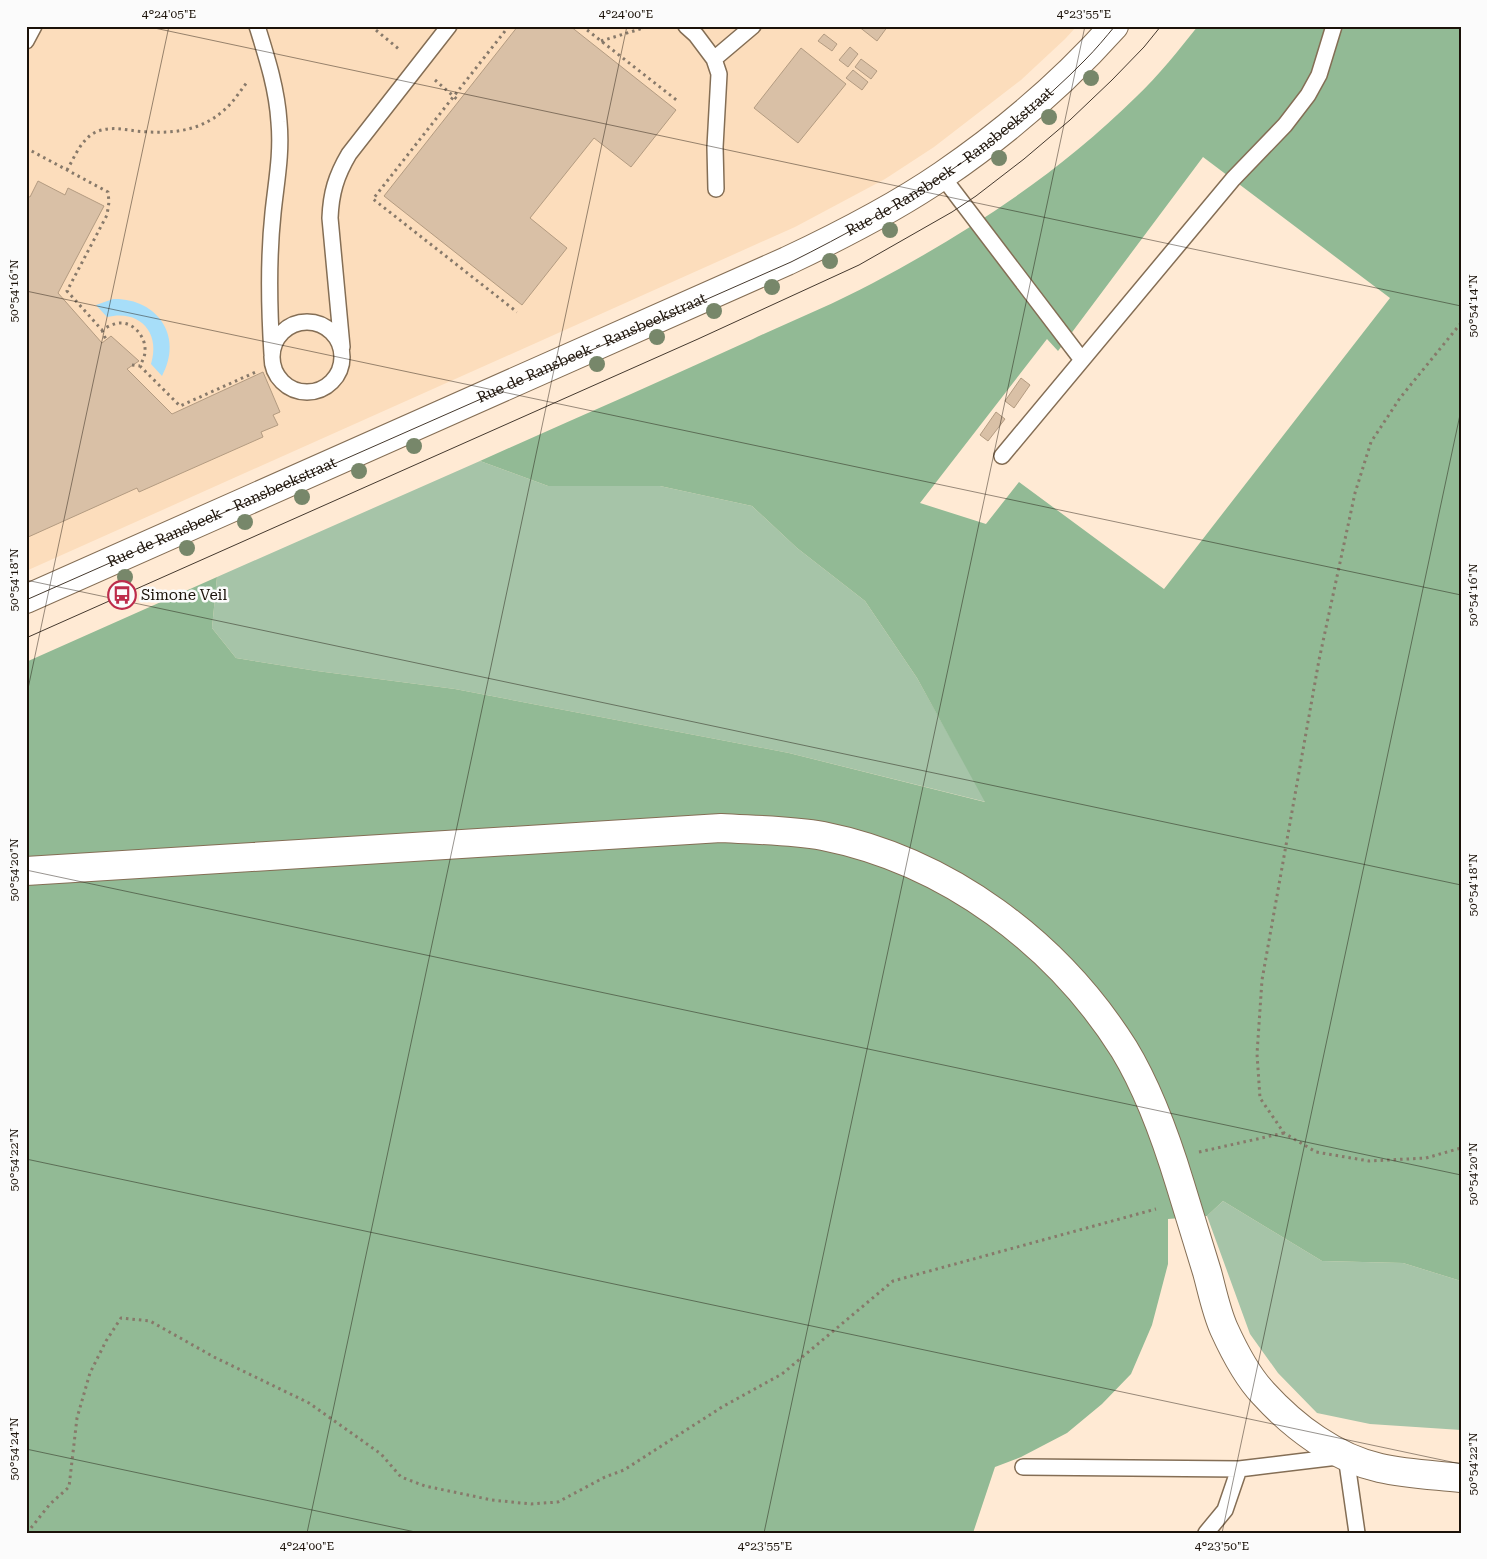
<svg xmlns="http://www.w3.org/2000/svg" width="1487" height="1559" viewBox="0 0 1487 1559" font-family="'Roboto Serif',serif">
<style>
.built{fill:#fcddbc}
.green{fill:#a6c4a8}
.forest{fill:#92ba95;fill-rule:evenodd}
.water{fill:#a7def9}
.building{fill:#d9c0a6;stroke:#b39b81}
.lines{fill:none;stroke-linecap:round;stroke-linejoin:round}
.lane-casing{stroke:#846e55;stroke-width:18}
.street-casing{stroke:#846e55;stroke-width:30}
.path{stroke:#87796a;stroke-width:3;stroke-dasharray:2.5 4;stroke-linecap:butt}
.lane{stroke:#fff;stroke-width:15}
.street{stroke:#fff;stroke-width:28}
.tram{stroke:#45392e;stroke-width:1}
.tree{fill:#77876a}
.ticks{fill:none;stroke:#1b1209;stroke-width:1;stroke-opacity:0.45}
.labels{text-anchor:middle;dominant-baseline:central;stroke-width:5;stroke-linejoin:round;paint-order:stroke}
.street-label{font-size:15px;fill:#1b1209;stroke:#fbfbfb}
.poi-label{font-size:15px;fill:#1b1209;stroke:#fbfbfb;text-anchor:start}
.neatline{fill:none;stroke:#1b1209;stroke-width:2}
.ticks-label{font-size:12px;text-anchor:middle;fill:#1b1209}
</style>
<rect width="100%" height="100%" fill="#ffead4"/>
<path class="built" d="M26 26H1077L1065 39 1021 80 934 147 885 179 795 227 26 571Z"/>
<path class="green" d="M480 461 548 486H660L752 506 797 548 865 601 917 678 986 802 789 753 455 689 317 671 236 658 212 628 217 577Z
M1223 1201 1322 1261 1403 1263 1461 1281V1430L1370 1424 1317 1413 1278 1373 1250 1334 1207 1216Z"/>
<path class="forest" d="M1198 26H1461V1281L1403 1263 1322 1261 1223 1201 1207 1216 1168 1219V1264L1152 1325 1131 1374 1102 1404 1067 1433 1021 1457 995 1467 973 1533H26V662L217 577 212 628 236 658 317 671 455 689 789 753 985 802 917 678 865 601 797 548 752 506 660 486H548L480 461C571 420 662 381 753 339 793 320 834 304 873 283 969 232 1059 173 1136 97 1159 75 1178 51 1198 26ZM1203 157 1390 298 1164 589 1019 482 986 524 920 503 1047 339 1058 351Z"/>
<path class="water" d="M113 299C157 298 184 336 162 376L151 364C161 332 139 309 107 317L96 305Z"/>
<path class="building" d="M518 26H570L676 110 631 167 594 138 530 218 567 248 522 305 384 196Z
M858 26H888L877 41Z
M824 34 837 44 832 51 818 41Z
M850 47 858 54 848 67 839 60Z
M801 48 846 84 798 143 754 108Z
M861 59 877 71 871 79 855 67Z
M853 70 868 82 862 90 846 78Z
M38 181 65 195 68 188 104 206 58 293 102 343 111 336 139 361 127 369 172 414 263 372 280 412 273 415 278 425 261 432 263 437 139 492 137 488 26 538V196L30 197Z
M1021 378 1030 385 1014 408 1005 401Z
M996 412 1005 419 988 441 980 435Z"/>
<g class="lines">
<defs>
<path id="lane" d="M257 26C267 58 277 89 279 122 282 154 276 183 273 213 268 260 269 307 272 354
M686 26 696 35 714 59 719 74 715 147 716 189
M26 41 34 26
M714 59 753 26
M942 176 1082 360
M272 357a35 35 0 1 1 70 0a35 35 0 1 1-70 0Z
M342 347 330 218C331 193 336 176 349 154L449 26
M1002 456 1233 179 1285 125 1308 95 1319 75 1334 26
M1023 1467 1239 1469 1346 1456 1357 1533
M1206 1533 1225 1510 1239 1469"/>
<g id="street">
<path id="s1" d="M26 599 787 261C840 236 895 208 943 175 1006 132 1063 83 1114 26"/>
<path d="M26 871 721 828C755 830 790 830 823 836 948 861 1057 943 1124 1049 1149 1090 1166 1138 1180 1184 1189 1213 1198 1242 1207 1272 1212 1290 1216 1311 1224 1329 1234 1351 1247 1376 1263 1393 1294 1427 1335 1458 1380 1468 1407 1474 1434 1475 1461 1478"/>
</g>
</defs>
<use href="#lane" class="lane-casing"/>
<use href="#street" class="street-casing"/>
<path class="path" d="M371 26 400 50
M509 26 373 199 517 312
M582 26 679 102
M601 41 650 26
M435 80 459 101
M26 148 108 192 109 202 107 215 67 291 102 330C107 327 114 323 121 323 134 323 146 337 145 351 145 357 142 361 140 366L180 406 258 371
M67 170C74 158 81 140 94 133 107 126 122 129 136 131 167 134 198 133 223 111 233 103 240 91 248 81
M1461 323 1400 398 1371 442 1355 493 1319 660 1262 980 1257 1054 1260 1098 1284 1133 1316 1152 1369 1161 1426 1158 1461 1148
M102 330 106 340
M132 365 140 366
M1199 1152 1284 1133
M27 1533 50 1504 69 1487 77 1418 90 1373 106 1341 121 1318 150 1321 214 1357 309 1403 381 1454 401 1477 425 1486 492 1500 531 1504 558 1502 605 1477 624 1470 722 1407 782 1374 893 1281 1156 1209"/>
<use href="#lane" class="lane"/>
<use href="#street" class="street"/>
<path class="tram" d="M26 600 791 262C897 209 1001 146 1085 60 1096 49 1105 38 1115 26
M26 638 698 339 859 265 952 212 976 196 1024 159 1070 120 1112 80 1144 47 1161 26"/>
</g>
<g class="tree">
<circle cx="1091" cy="78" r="8"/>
<circle cx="1049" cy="117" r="8"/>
<circle cx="999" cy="158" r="8"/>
<circle cx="890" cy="230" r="8"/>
<circle cx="830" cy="261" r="8"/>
<circle cx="772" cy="287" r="8"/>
<circle cx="714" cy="311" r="8"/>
<circle cx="657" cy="337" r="8"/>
<circle cx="597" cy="364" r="8"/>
<circle cx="414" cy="446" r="8"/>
<circle cx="359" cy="471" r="8"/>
<circle cx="302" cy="497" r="8"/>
<circle cx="245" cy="522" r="8"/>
<circle cx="187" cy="548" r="8"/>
<circle cx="125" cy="577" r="8"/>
</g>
<path class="ticks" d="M145 26 1461 306M26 291 1461 595M26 580 1461 885M26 698 169 26M26 870 1461 1175M26 1159 1461 1464M26 1449 420 1533M307 1533 627 26M764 1533 1085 26M1222 1533 1461 410"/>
<defs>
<symbol id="bus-ring" viewBox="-11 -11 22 22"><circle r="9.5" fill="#fbfbfb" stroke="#bd2c4b" stroke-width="1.5"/><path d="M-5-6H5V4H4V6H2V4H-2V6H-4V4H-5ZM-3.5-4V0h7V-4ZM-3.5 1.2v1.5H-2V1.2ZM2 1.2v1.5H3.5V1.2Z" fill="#bd2c4b"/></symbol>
</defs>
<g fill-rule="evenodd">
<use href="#bus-ring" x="106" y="579" width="32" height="32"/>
</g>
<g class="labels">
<g class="street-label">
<text stroke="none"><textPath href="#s1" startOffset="1024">Rue de Ransbeek - Ransbeekstraat</textPath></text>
<text stroke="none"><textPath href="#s1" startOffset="619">Rue de Ransbeek - Ransbeekstraat</textPath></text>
<text stroke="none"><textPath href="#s1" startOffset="214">Rue de Ransbeek - Ransbeekstraat</textPath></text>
</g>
<g class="poi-label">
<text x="141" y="595">Simone Veil</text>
</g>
</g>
<rect width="1487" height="1559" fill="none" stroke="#fbfbfb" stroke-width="55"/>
<rect x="28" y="28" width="1432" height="1504" class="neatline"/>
<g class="ticks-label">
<text x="169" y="18">4°24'05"E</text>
<text x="626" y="18">4°24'00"E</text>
<text x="1084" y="18">4°23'55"E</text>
<text transform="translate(14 291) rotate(-90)" y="4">50°54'16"N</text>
<text transform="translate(1473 306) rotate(-90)" y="4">50°54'14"N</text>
<text transform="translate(14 580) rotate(-90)" y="4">50°54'18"N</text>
<text transform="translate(1473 595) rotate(-90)" y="4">50°54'16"N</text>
<text transform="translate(14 870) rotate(-90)" y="4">50°54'20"N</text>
<text transform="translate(1473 885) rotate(-90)" y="4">50°54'18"N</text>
<text transform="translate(14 1160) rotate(-90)" y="4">50°54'22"N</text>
<text transform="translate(1473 1174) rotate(-90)" y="4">50°54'20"N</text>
<text transform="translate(14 1449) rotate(-90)" y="4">50°54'24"N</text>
<text transform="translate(1473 1464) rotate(-90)" y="4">50°54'22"N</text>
<text x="307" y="1550">4°24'00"E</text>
<text x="765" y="1550">4°23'55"E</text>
<text x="1222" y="1550">4°23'50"E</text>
</g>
</svg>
